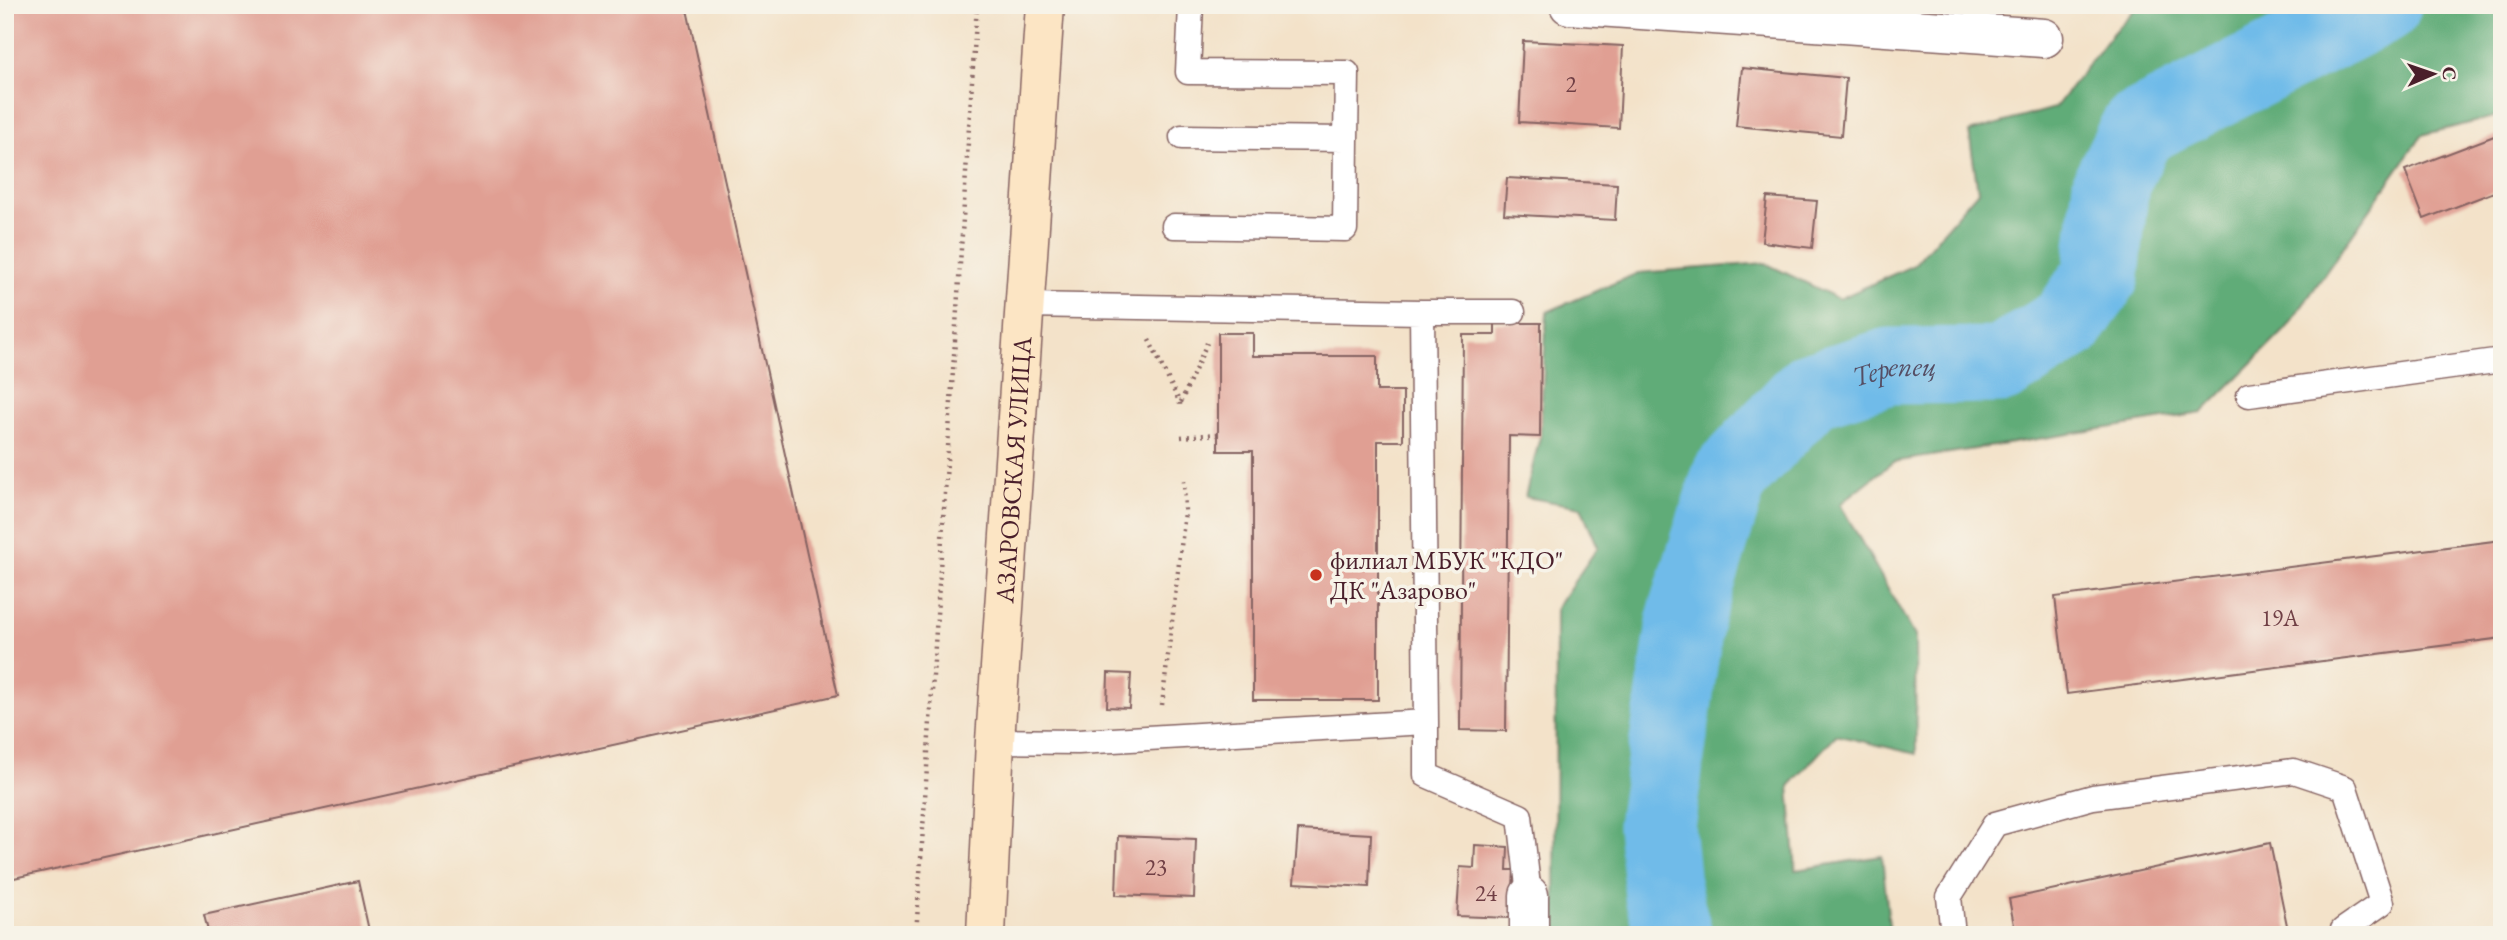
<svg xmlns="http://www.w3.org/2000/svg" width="2507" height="940" viewBox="0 0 2507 940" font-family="'EB Garamond',serif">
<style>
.forest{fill:#60ac78;stroke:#556652;stroke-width:2}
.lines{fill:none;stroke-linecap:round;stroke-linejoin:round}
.river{stroke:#70bbe9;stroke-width:77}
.building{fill:#e09f93}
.lane-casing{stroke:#856362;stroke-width:27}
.street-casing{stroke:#856362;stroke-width:41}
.secondary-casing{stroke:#856362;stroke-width:41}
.path{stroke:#856362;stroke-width:4.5;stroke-dasharray:2 5;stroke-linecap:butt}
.lane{stroke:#fff;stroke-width:24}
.street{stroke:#fff;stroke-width:38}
.secondary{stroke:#fce5c4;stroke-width:38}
.poi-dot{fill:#c8321e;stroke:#f7f3e8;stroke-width:2.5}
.labels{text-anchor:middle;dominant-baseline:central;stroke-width:7;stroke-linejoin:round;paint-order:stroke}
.number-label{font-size:23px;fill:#703f45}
.street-label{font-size:26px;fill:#4a1f2b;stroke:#f7f3e8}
.poi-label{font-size:26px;fill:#4a1f2b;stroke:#f7f3e8;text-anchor:start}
.water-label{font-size:28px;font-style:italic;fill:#554e64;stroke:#f7f3e8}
</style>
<rect width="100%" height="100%" fill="#f7f3e8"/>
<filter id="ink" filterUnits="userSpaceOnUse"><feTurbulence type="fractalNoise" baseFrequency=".0143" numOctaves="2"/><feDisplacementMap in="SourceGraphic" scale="14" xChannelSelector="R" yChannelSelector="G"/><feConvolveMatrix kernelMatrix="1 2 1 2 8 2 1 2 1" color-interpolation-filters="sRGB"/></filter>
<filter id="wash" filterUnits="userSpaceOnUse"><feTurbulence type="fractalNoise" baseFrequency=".00686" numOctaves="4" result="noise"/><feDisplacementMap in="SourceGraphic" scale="28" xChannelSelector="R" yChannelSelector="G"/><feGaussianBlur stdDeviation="1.57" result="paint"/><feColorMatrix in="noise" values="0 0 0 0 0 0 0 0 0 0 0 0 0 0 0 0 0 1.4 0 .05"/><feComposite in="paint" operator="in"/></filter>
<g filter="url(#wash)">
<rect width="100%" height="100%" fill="#f3e2c9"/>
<path class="forest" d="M2139 5H2502V115L2422 135 2286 329 2202 413 1893 462 1840 504 1915 636 1916 754 1836 735 1789 786 1796 870 1882 856 1890 935H1555L1556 608 1598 547 1581 507 1525 497 1540 437 1547 312 1638 273 1765 263 1839 299 1914 265 1978 191 1969 132 2055 108 2110 36Z"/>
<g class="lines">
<path class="river" id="s1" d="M1674 935 1663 895 1656 826 1686 616 1730 476 1811 390 1890 366 2001 365 2068 323 2101 275 2111 183 2138 129 2383 5"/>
</g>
<g id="blocks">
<path class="building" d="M5 5H686L838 695 5 880Z
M1523 41 1623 46 1619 128 1519 122Z
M1742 68 1846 78 1841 136 1736 126Z
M2502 133V189L2424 219 2405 170Z
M1507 178 1617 184 1615 220 1504 214Z
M1767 197 1817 201 1812 248 1762 242Z
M1495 323H1541L1540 437 1509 436 1506 731 1460 730 1463 335H1495Z
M1218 333H1253V356H1377V391H1403V441H1378V700H1253V451H1218Z
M2502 540V638L2067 694 2055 597Z
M1108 673 1131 674 1129 708 1107 707Z
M1298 830 1371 834 1369 887 1294 883Z
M1118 836 1196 839 1194 898 1116 895Z
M2270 843 2289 935H2016L2009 899Z
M1475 845 1508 847 1507 870H1514L1511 918 1457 916 1460 867 1474 868Z
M358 881 370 935H209L204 915Z
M1341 930 1370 932 1369 935H1340Z"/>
</g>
</g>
<g filter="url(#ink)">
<use href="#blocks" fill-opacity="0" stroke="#856362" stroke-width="2"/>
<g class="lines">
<defs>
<path id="lane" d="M1182 137 1346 139 1347 73 1188 72 1191 5
M1174 226 1345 229 1346 139
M1025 305 1422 312
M2249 395 2502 360
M1426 722 1422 312H1513
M995 741 1078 742 1426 722V775L1520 816 1529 895
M1953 935 1949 897 1995 824 2093 797 2294 771 2345 788 2382 903 2343 930 2344 935"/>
<path id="street" d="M1569 5 2044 38
M1529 935V895"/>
<g id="secondary">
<path id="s2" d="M986 935 995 741 1045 5"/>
</g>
</defs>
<use href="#lane" class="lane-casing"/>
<use href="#street" class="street-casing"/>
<use href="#secondary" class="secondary-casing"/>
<path class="path" d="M1149 340 1180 403V409
M1181 402 1207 343
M1181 437 1218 434
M1162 705 1185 513 1184 479
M916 935 977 5"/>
<use href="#lane" class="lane"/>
<use href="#street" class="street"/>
<use href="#secondary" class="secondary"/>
</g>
</g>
<circle class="poi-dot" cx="1316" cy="575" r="7"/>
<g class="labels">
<g class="number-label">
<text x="1571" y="84">2</text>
<text x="2280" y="618">19А</text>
<text x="1156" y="867">23</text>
<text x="1486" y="893">24</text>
</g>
<g class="street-label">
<text stroke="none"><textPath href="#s2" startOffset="466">АЗАРОВСКАЯ УЛИЦА</textPath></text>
</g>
<g class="poi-label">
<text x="1330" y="560">филиал МБУК "КДО"<tspan x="1330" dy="30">ДК "Азарово"</tspan></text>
</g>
<g class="water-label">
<text stroke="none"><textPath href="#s1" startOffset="674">Терепец</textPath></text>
</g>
</g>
<rect width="2507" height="940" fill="none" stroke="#f7f3e8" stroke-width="28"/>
<g transform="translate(2433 74) rotate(88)" stroke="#f7f3e8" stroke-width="5" paint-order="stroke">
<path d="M0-5L12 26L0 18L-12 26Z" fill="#4a1f2b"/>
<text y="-10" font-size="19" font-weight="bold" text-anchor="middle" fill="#4a1f2b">С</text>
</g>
</svg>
